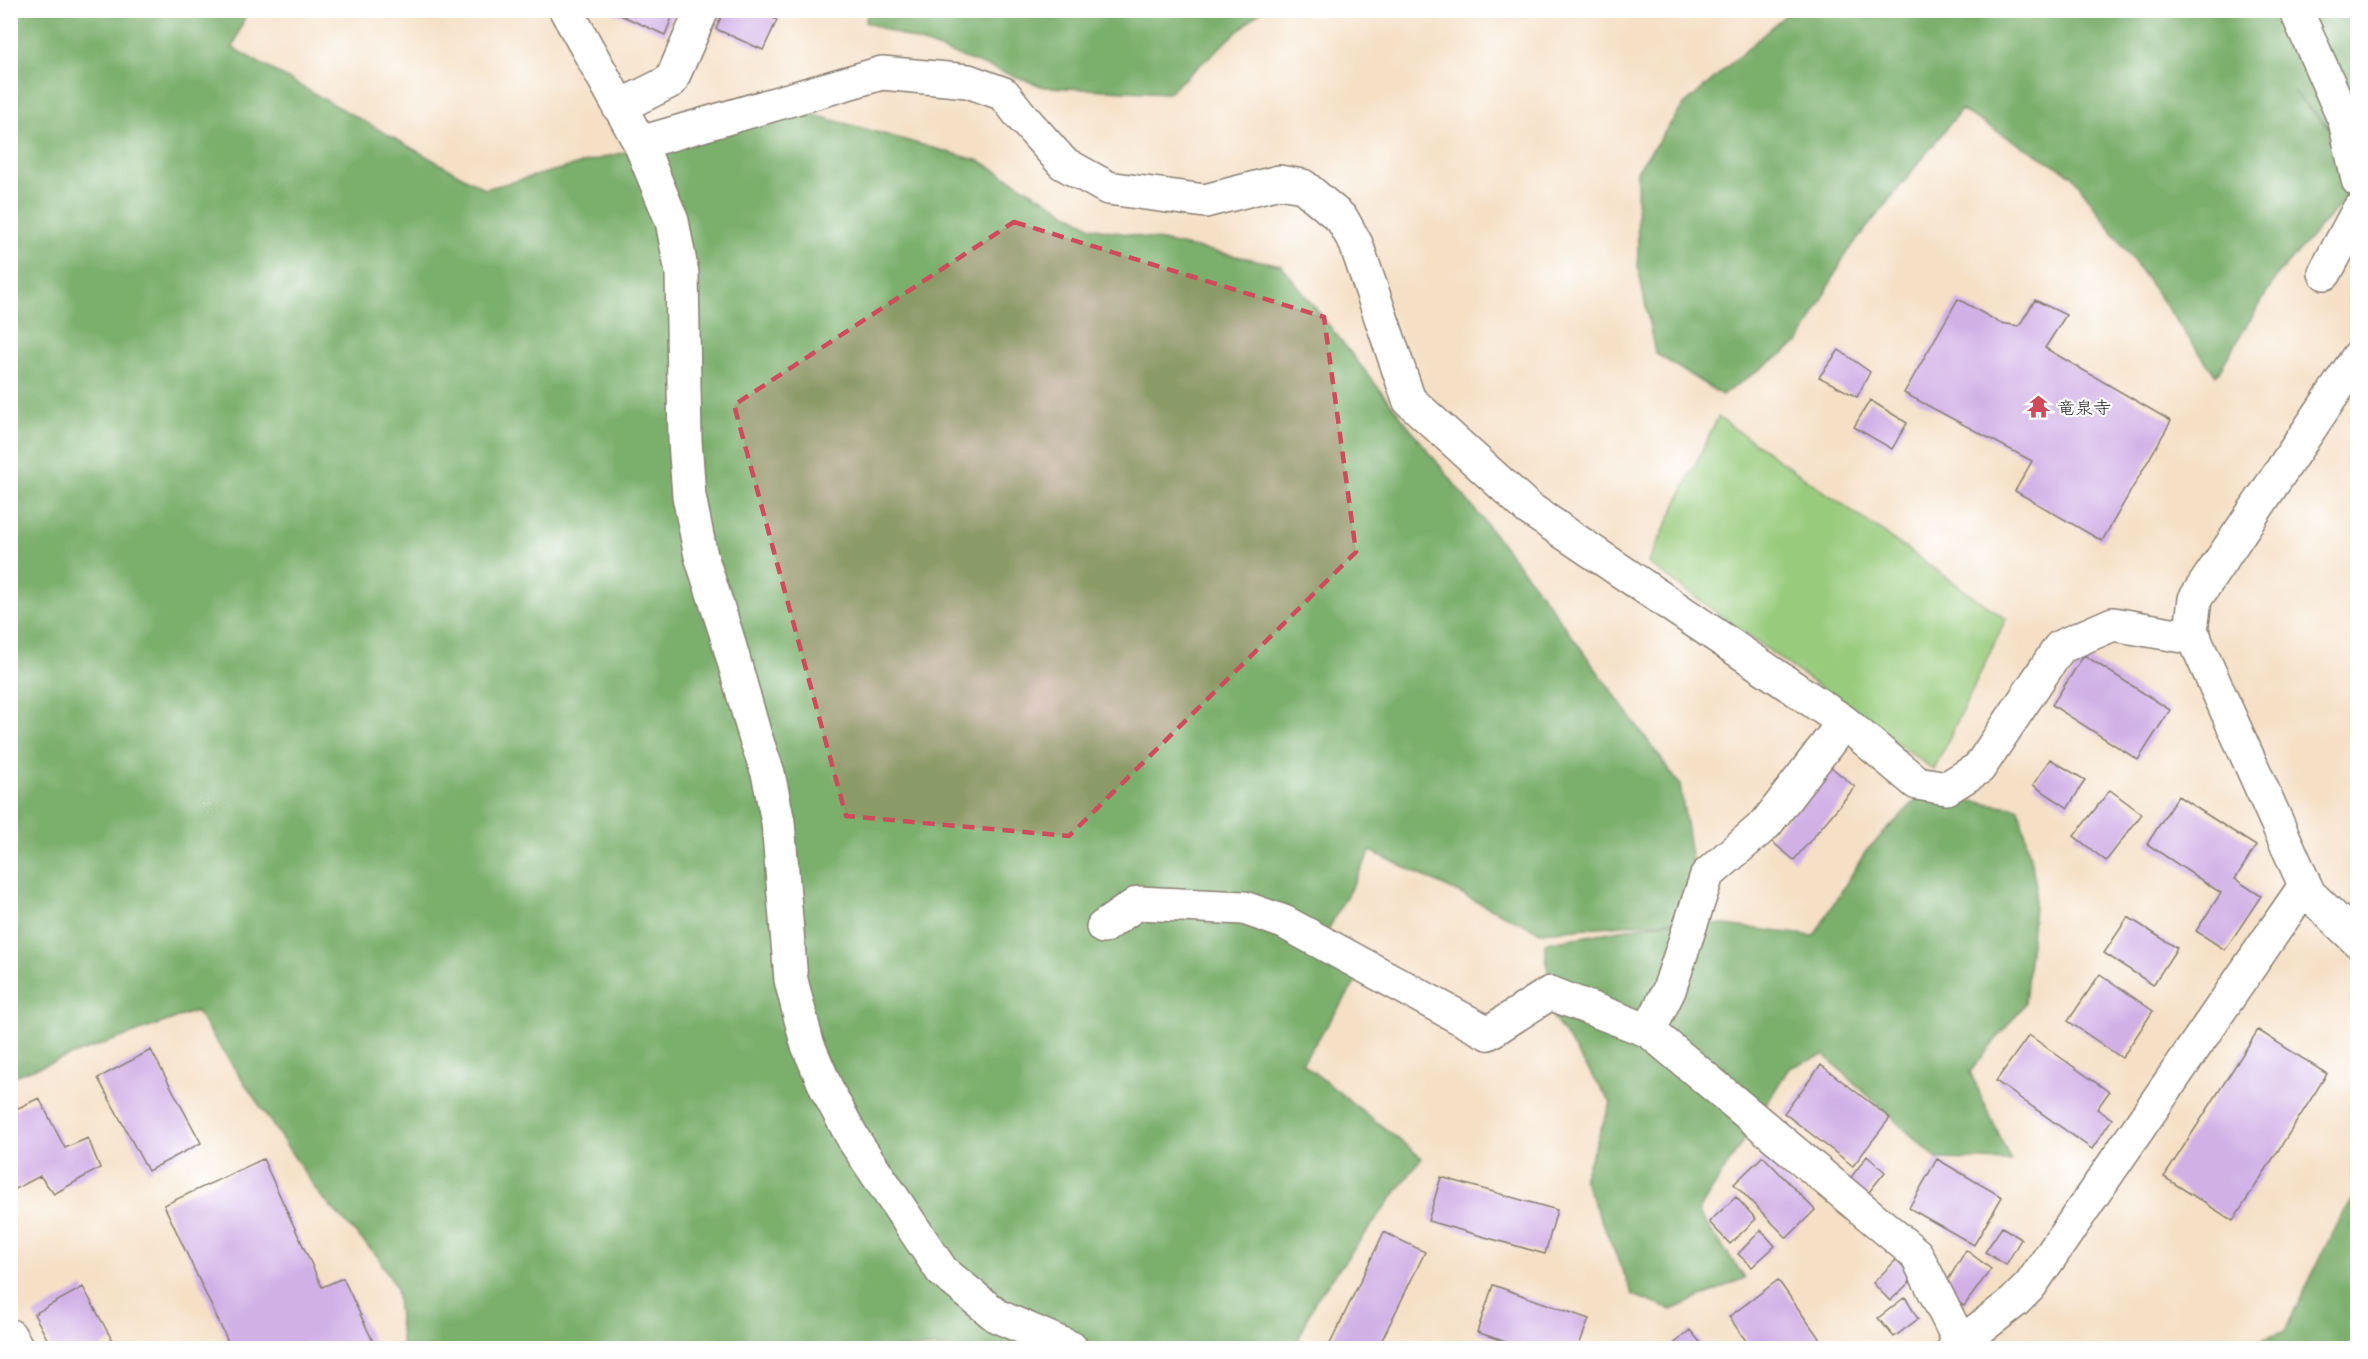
<svg xmlns="http://www.w3.org/2000/svg" width="2368" height="1359" viewBox="0 0 2368 1359" font-family="Delius,'Klee One',sans-serif">
<style>
.green{fill:#98cb7c;stroke:#5a744c;stroke-width:1.5}
.forest{fill:#7aaf6c;stroke:#4b6644;stroke-width:1.5}
.building{fill:#d1b0e6}
.lines{fill:none;stroke-linecap:round;stroke-linejoin:round}
.minor-casing{stroke:#887e71;stroke-width:36}
.major-casing{stroke:#887e71;stroke-width:36}
.minor{stroke:#fff;stroke-width:33}
.major{stroke:#fff;stroke-width:33}
.marked{fill:#d1495b;fill-opacity:0.2;stroke:#d1495b;stroke-width:4.5;stroke-dasharray:12 8;stroke-linejoin:round}
.labels{text-anchor:middle;dominant-baseline:central;stroke-width:4.5;stroke-linejoin:round;paint-order:stroke}
.poi-label{font-size:18px;fill:#1c1c1c;stroke:#fff;text-anchor:start}
</style>
<rect width="100%" height="100%" fill="#fff"/>
<filter id="ink" filterUnits="userSpaceOnUse"><feTurbulence type="fractalNoise" baseFrequency=".0167" numOctaves="2"/><feDisplacementMap in="SourceGraphic" scale="12" xChannelSelector="R" yChannelSelector="G"/><feConvolveMatrix kernelMatrix="1 2 1 2 8 2 1 2 1" color-interpolation-filters="sRGB"/></filter>
<filter id="wash" filterUnits="userSpaceOnUse"><feTurbulence type="fractalNoise" baseFrequency=".008" numOctaves="4" result="noise"/><feDisplacementMap in="SourceGraphic" scale="24" xChannelSelector="R" yChannelSelector="G"/><feGaussianBlur stdDeviation="1.35" result="paint"/><feColorMatrix in="noise" values="0 0 0 0 0 0 0 0 0 0 0 0 0 0 0 0 0 1.4 0 .05"/><feComposite in="paint" operator="in"/></filter>
<g filter="url(#wash)">
<rect width="100%" height="100%" fill="#f5e0c6"/>
<path class="green" d="M1718 417 2006 619 1934 770 1648 563Z"/>
<path class="forest" d="M869 10H1261V11L1168 93 1044 87 865 22Z
M10 11H247L233 48 485 189 790 108 980 161 1091 227 1281 265 1540 592 1680 785 1698 899 1685 920 1814 936 1866 851 1922 794 2019 808 2036 885 2025 1004 1970 1072 2011 1161 1937 1159 1824 1055 1789 1068 1698 1212 1745 1278 1671 1310 1633 1295 1583 1178 1611 1103 1552 1016 1545 943 1673 921 1540 932 1371 851 1321 943 1356 982 1302 1063 1422 1158 1315 1301 1295 1348H402L396 1288 378 1257 319 1194 196 1011 11 1077Z
M1790 11H2357V153L2293 92 2357 157V186L2279 273 2216 376 2072 175 1961 110 1845 255 1800 342 1722 395 1655 353 1638 267 1637 171 1683 106Z
M2357 1194V1348H2241L2285 1331 2336 1225Z"/>
<g id="blocks">
<path class="building" d="M609 10H675L665 35Z
M724 10H755L777 20 763 50 716 29Z
M1958 299 2000 323 2019 326 2035 300 2066 315 2045 348 2171 421 2102 541 2015 491 2032 461 1904 393Z
M1839 350 1870 372 1857 397 1819 377Z
M1870 400 1907 423 1892 449 1854 427Z
M2084 655 2170 710 2138 760 2052 705Z
M2050 759 2085 780 2068 808 2033 785Z
M1830 766 1855 787 1794 860 1769 839Z
M2110 790 2142 814 2106 861 2074 836Z
M2178 796 2256 846 2235 879 2261 896 2225 950 2196 931 2221 893 2147 844Z
M2128 917 2177 948 2153 985 2104 953Z
M2100 974 2153 1011 2122 1058 2068 1021Z
M2258 1030 2327 1074 2233 1221 2164 1177Z
M2029 1035 2109 1092 2097 1109 2112 1119 2092 1149 1996 1081Z
M151 1050 201 1143 148 1171 98 1078Z
M1821 1065 1890 1118 1853 1166 1784 1113Z
M39 1098 65 1148 88 1138 100 1168 54 1194 40 1176 10 1192V1112Z
M1763 1156 1815 1210 1787 1238 1734 1184Z
M1867 1156 1885 1172 1861 1202 1843 1188Z
M263 1159 322 1287 343 1278 376 1348H231L164 1205Z
M1937 1159 2002 1197 1974 1245 1909 1208Z
M1441 1177 1557 1210 1545 1254 1428 1221Z
M1736 1197 1756 1219 1730 1244 1709 1222Z
M2002 1227 2021 1239 2006 1265 1985 1252Z
M1761 1230 1775 1246 1752 1267 1738 1254Z
M1384 1232 1425 1252 1378 1348H1328Z
M1966 1250 1991 1269 1964 1306 1942 1290Z
M1897 1259 1913 1279 1890 1301 1873 1283Z
M1778 1280 1826 1348H1751L1729 1317Z
M1493 1285 1589 1319 1578 1348H1523L1477 1332Z
M83 1287 112 1340 101 1346 103 1348H52L34 1314Z
M1905 1297 1918 1319 1894 1337 1878 1318Z
M1690 1330 1705 1348H1669Z"/>
</g>
</g>
<g filter="url(#ink)">
<use href="#blocks" fill-opacity="0" stroke="#887e71" stroke-width="1.5"/>
<g class="lines">
<defs>
<path id="minor" d="M566 10 640 143 672 221 682 273 685 441 689 496 701 556 726 633 755 736 768 773 778 822 791 980 807 1043 828 1092 854 1140 942 1271 997 1316 1071 1348
M2296 10 2345 121 2358 180
M619 107 671 81 702 10
M640 143 882 73 968 81 1004 94 1022 117 1063 163 1108 188 1205 201 1279 182 1303 186 1342 219 1356 244 1409 400 1528 508 1844 722 1917 783 1947 788 1979 768 2060 647 2113 624 2195 638
M2325 273 2358 211
M2358 357 2195 599 2191 631 2309 894 2358 941
M1103 927 1138 903 1244 908 1284 922 1488 1033 1550 993 1649 1031 1916 1254 1961 1344
M1649 1031 1669 990 1707 875 1766 824 1844 722
M1954 1348 2014 1302 2030 1286 2305 886"/>
<path id="major" d="M10 1336 17 1348"/>
</defs>
<use href="#minor" class="minor-casing"/>
<use href="#major" class="major-casing"/>
<use href="#minor" class="minor"/>
<use href="#major" class="major"/>
</g>
</g>
<path class="marked" d="M1014 222 1324 317 1356 552 1069 836 846 816 734 405Z"/>
<defs>
<symbol id="temple-bare" viewBox="-9 -9 18 18"><path d="M0-6L5-2H3V0L6.5 2.5H4V6H1.5V3h-3V6H-4V2.5H-6.5L-3 0V-2H-5Z" fill="#d1495b" stroke="#fff" stroke-width="2.5" paint-order="stroke"/></symbol>
</defs>
<g fill-rule="evenodd">
<use href="#temple-bare" x="2022" y="390" width="33" height="33"/>
</g>
<g class="labels">
<g class="poi-label">
<text x="2057" y="407">竜泉寺</text>
</g>
</g>
<rect width="2368" height="1359" fill="none" stroke="#fff" stroke-width="36"/>
</svg>
